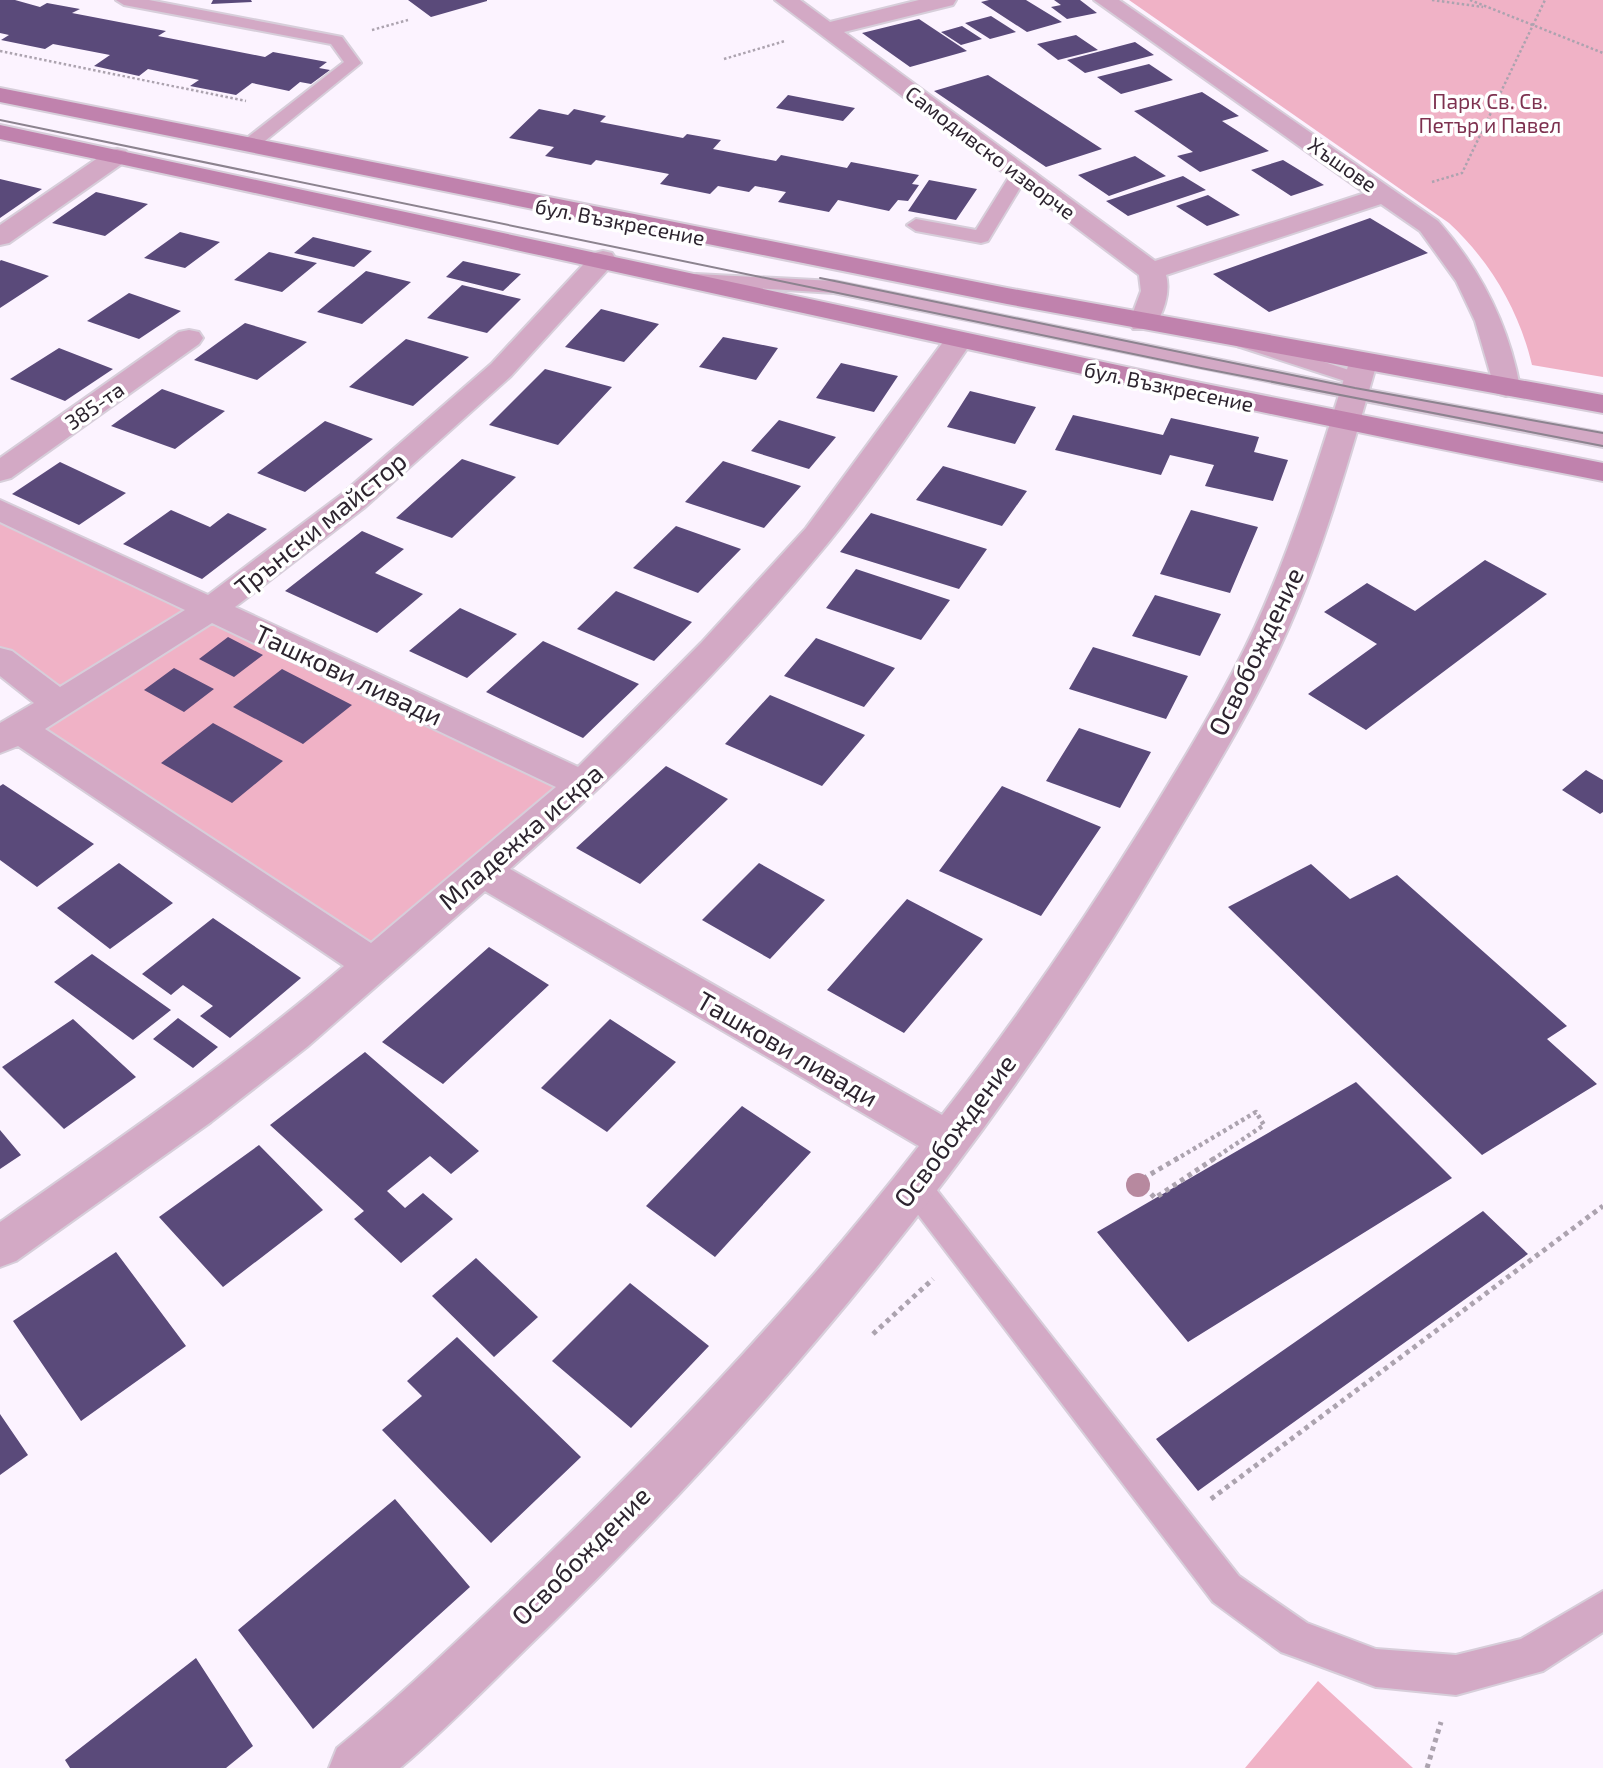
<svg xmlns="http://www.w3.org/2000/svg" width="1603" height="1768" viewBox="0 0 1603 1768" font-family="'Exo 2',sans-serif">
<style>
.green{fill:#f0b2c6}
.building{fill:#5a4a7a}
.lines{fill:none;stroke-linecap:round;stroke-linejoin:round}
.lane-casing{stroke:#d7ceda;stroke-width:4}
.street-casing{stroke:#d7ceda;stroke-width:4}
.secondary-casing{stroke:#d7ceda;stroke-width:4}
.path-far2{stroke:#aca3af;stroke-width:2.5;stroke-dasharray:2.5 2.5;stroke-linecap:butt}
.path-far1{stroke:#aca3af;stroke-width:4.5;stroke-dasharray:3.5 3.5;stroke-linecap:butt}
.path{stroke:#aca3af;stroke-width:5;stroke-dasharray:4.5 4.5;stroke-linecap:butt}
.lane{fill:#d3a9c5;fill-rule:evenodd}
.street{fill:#d3a9c5;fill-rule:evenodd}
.secondary{fill:#c082ad;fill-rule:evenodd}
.tram{stroke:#8c838f;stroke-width:2}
.tree{fill:#b7899f}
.labels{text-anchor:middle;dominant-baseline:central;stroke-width:7;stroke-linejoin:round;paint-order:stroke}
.far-park-label{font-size:21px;fill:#7e3250;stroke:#fff}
.far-street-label{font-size:21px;fill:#2d242f;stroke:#fff}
.street-label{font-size:26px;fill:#2d242f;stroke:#fff}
</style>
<rect width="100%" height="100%" fill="#fcf3ff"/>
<path class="green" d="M1129 0H1603V377L1532 365C1519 310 1490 261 1449 223Z
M0 515 203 611 60 699 0 654Z
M211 609 583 784 373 965 19 729Z
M1318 1681 1413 1768H1245Z"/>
<path class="building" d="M0 0H15L40 7 47 3 80 9 72 13 166 31 158 36 265 57 273 52 327 62 319 68 330 70 311 84 300 82 289 91 252 83 236 95 190 86 199 80 148 69 139 76 94 66 110 55 53 44 45 49 1 40 9 35 0 33Z
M213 0H251L252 2 211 4Z
M408 0H487V1L431 17Z
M989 0H1026L1062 22 1027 32 981 2Z
M1054 0H1080L1097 13 1067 19 1051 7 1061 5Z
M991 16 1016 32 990 39 965 23Z
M919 19 967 51 910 67 862 33Z
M962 26 982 39 961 45 941 32Z
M1076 35 1098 50 1058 60 1037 44Z
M1135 42 1154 55 1085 73 1067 60Z
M1149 64 1173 80 1121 94 1097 77Z
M988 75 1102 149 1046 167 934 91Z
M1202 92 1239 116 1222 121 1269 151 1200 172 1177 156 1193 152 1134 111Z
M788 95 855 108 843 121 776 108Z
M539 109 568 115 574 109 606 116 600 122 683 138 687 134 721 140 713 149 776 161 781 155 847 168 851 162 919 175 912 184 919 185 908 201 898 200 889 211 838 200 829 212 778 202 786 192 755 186 749 192 718 186 710 194 660 184 669 174 596 160 591 165 545 156 554 147 509 138Z
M1135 156 1166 176 1109 196 1078 175Z
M1283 160 1324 185 1291 196 1251 170Z
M1183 176 1206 190 1128 216 1106 201Z
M0 179 42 189 0 218Z
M929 180 977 189 956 220 908 211Z
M96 192 148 204 105 236 52 223Z
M1208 195 1240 215 1207 226 1176 206Z
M1370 218 1428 253 1269 312 1213 274Z
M180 232 220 242 185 268 144 258Z
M313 237 372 251 354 267 294 253Z
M269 252 317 263 282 292 234 280Z
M0 261 1 260 49 276 0 308Z
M463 261 521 274 503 291 446 277Z
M366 271 411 282 362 324 317 312Z
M462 285 521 299 487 333 427 318Z
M129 293 181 311 139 339 87 321Z
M601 309 659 324 624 362 565 347Z
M245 323 307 342 257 380 194 360Z
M723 337 778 348 756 380 699 367Z
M406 339 469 357 413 406 349 387Z
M59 348 113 369 65 401 10 379Z
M841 363 898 376 874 412 816 398Z
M545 369 612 387 558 445 489 425Z
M162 389 225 411 175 449 111 426Z
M970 391 1036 407 1015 444 947 427Z
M1073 415 1163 435 1171 418 1259 437 1254 452 1288 460 1273 501 1205 486 1214 465 1170 455 1161 475 1055 450Z
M779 420 836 437 809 469 751 451Z
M325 421 373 439 305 492 257 473Z
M462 459 516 477 452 538 396 518Z
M723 461 801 486 764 528 685 502Z
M60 462 126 493 79 525 12 494Z
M943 466 1027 491 1002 526 916 500Z
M171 510 210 527 228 513 267 529 202 579 123 544Z
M1191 510 1258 527 1230 593 1160 574Z
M871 513 987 549 959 589 840 552Z
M676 526 741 549 698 593 633 568Z
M362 531 404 549 375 573 423 594 377 633 285 591Z
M1485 560 1547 594 1366 730 1308 694 1377 644 1324 612 1367 583 1415 611Z
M856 569 950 600 921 640 826 608Z
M616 591 692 622 654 661 577 629Z
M1155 595 1221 614 1200 656 1132 636Z
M460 608 517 634 467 678 409 651Z
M228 637 263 655 234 677 199 659Z
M816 638 895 668 864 707 784 676Z
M543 641 639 684 583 738 486 692Z
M1093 647 1188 676 1166 719 1069 689Z
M174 668 214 689 184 712 144 690Z
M282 669 352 705 303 744 233 707Z
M770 695 865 735 822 786 725 744Z
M213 723 283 761 232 803 161 763Z
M1079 728 1151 752 1120 808 1046 781Z
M666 766 728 799 640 884 576 848Z
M1586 770 1603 780V812L1600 814 1562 790Z
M3 784 94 844 37 887 0 860V786Z
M1002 786 1101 827 1041 916 939 871Z
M119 863 173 903 110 949 57 908Z
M759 863 825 900 770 959 702 920Z
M1311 864 1350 899 1397 875 1567 1026 1547 1039 1597 1084 1482 1155 1228 907Z
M907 899 983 939 904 1033 827 990Z
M213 918 301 978 230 1038 200 1016 213 1006 183 985 171 995 142 974Z
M489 947 549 985 443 1084 382 1042Z
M92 954 171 1010 133 1040 54 982Z
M178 1018 218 1047 193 1068 153 1039Z
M73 1019 136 1077 64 1129 2 1067Z
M610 1019 676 1062 607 1132 541 1088Z
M365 1052 479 1151 451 1174 430 1156 387 1191 405 1208 423 1193 453 1219 401 1263 354 1219 364 1211 270 1125Z
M1356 1082 1452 1178 1188 1342 1097 1232Z
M742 1106 811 1152 715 1257 646 1206Z
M0 1130 21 1155 0 1169Z
M259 1145 323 1210 223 1287 159 1217Z
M1483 1211 1528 1254 1198 1491 1156 1439Z
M116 1252 186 1346 81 1421 13 1321Z
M476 1258 538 1317 494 1357 432 1296Z
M630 1283 709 1346 631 1428 552 1361Z
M457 1337 581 1457 491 1543 382 1430 422 1396 407 1381Z
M0 1414 28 1455 0 1475Z
M395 1499 470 1587 313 1729 238 1630Z
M196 1658 253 1746 226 1768H70L65 1760Z"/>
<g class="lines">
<defs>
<path id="lane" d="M116 0H149L342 37 361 63 255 149H243L240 145 243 141 344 62 331 44 124 5Z
M1020 168 1029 173 988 241 981 243 916 231 907 225 916 219 976 230 1014 169Z
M696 274 834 281 1354 387 1603 433V447L1354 399 834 293 689 284 686 280 689 276Z
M1244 336 1352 371 1355 375 1345 381 1237 346 1234 342 1237 338Z
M914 1171 925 1175 1239 1576 1307 1623 1376 1649 1456 1655 1521 1639 1603 1591V1632L1543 1671 1456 1695 1376 1687 1295 1657 1281 1652 1213 1602 903 1195 898 1185 903 1175Z"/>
<path id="street" d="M775 0H800L830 22 919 0H956L953 5 844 32 1155 261 1365 193 1094 0H1119L1438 221C1481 270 1508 323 1520 387L1516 393 1506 396 1496 393 1475 321 1456 281 1420 231 1381 204 1166 275C1171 293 1163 314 1153 329H1133L1129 323 1141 291 1139 275Z
M117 149 126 151 129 156 126 161 9 243 0 245V225L108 151Z
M603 251 612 253 616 259 612 265 511 376 364 508 235 607 578 767 701 643 806 528 949 334 959 332 969 334 973 340C926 408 880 479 828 543 732 660 623 769 510 869L942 1115C1017 1019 1085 919 1149 816 1187 754 1225 692 1255 627 1294 542 1321 452 1349 363L1353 357 1363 354 1373 357 1377 363C1351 452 1326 542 1289 627 1254 707 1207 782 1163 856 995 1140 782 1400 545 1630 497 1676 451 1725 400 1768H329L337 1748C396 1700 451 1647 506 1595 653 1455 795 1306 919 1146L485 891 307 1047 211 1122 16 1261 0 1267V1222C118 1140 235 1059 344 966L18 746 0 753V723L34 703 0 676V648L12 651 60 687 185 610 0 522V500L208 595 342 494 491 364 594 253ZM212 623 556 787 371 943 45 729Z
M189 330 199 332 203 338 199 344 11 478 0 481V458L179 332Z"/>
<path id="secondary" d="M0 88 1007 288 1603 395V413L1007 304 0 102Z
M0 125 1201 383 1603 463V481C1066 377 535 250 0 139Z"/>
</defs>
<use href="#lane" class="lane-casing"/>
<use href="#street" class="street-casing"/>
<use href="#secondary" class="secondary-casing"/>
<path class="path-far2" d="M1432 0 1483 7
M1470 0 1603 53
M372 30 408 20
M0 51 246 101
M724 59 785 41
M1432 182 1462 173 1545 0"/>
<path class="path-far1" d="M1175 1160 1256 1112 1264 1125 1212 1160"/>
<path class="path" d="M1178 1158 1139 1181 1155 1198 1215 1158
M873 1334 933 1279
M1211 1499 1603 1206
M1427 1768 1441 1722"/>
<use href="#lane" class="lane"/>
<use href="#street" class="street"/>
<use href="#secondary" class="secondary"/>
<path class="tram" d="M0 120 1201 368 1603 446
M820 278 1355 388 1603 433"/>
</g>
<circle class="tree" cx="1138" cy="1185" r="12"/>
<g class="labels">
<g class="far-park-label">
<text x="1490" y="100">Парк Св. Св.<tspan x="1490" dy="24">Петър и Павел</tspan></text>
</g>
<g class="far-street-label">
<text transform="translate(991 152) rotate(37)">Самодивско изворче</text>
<text transform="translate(1343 164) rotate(35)">Хъшове</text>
<text transform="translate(620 221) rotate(11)">бул. Възкресение</text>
<text transform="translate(1169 386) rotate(12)">бул. Възкресение</text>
<text transform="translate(94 405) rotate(-35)">385-та</text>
</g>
<g class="street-label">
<text transform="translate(320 523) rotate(-39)">Трънски майстор</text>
<text transform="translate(1255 651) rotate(-64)">Освобождение</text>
<text transform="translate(349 674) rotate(25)">Ташкови ливади</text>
<text transform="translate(520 836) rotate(-41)">Младежка искра</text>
<text transform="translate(788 1048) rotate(30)">Ташкови ливади</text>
<text transform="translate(954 1130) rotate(-53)">Освобождение</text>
<text transform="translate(580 1555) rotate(-45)">Освобождение</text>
</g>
</g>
</svg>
